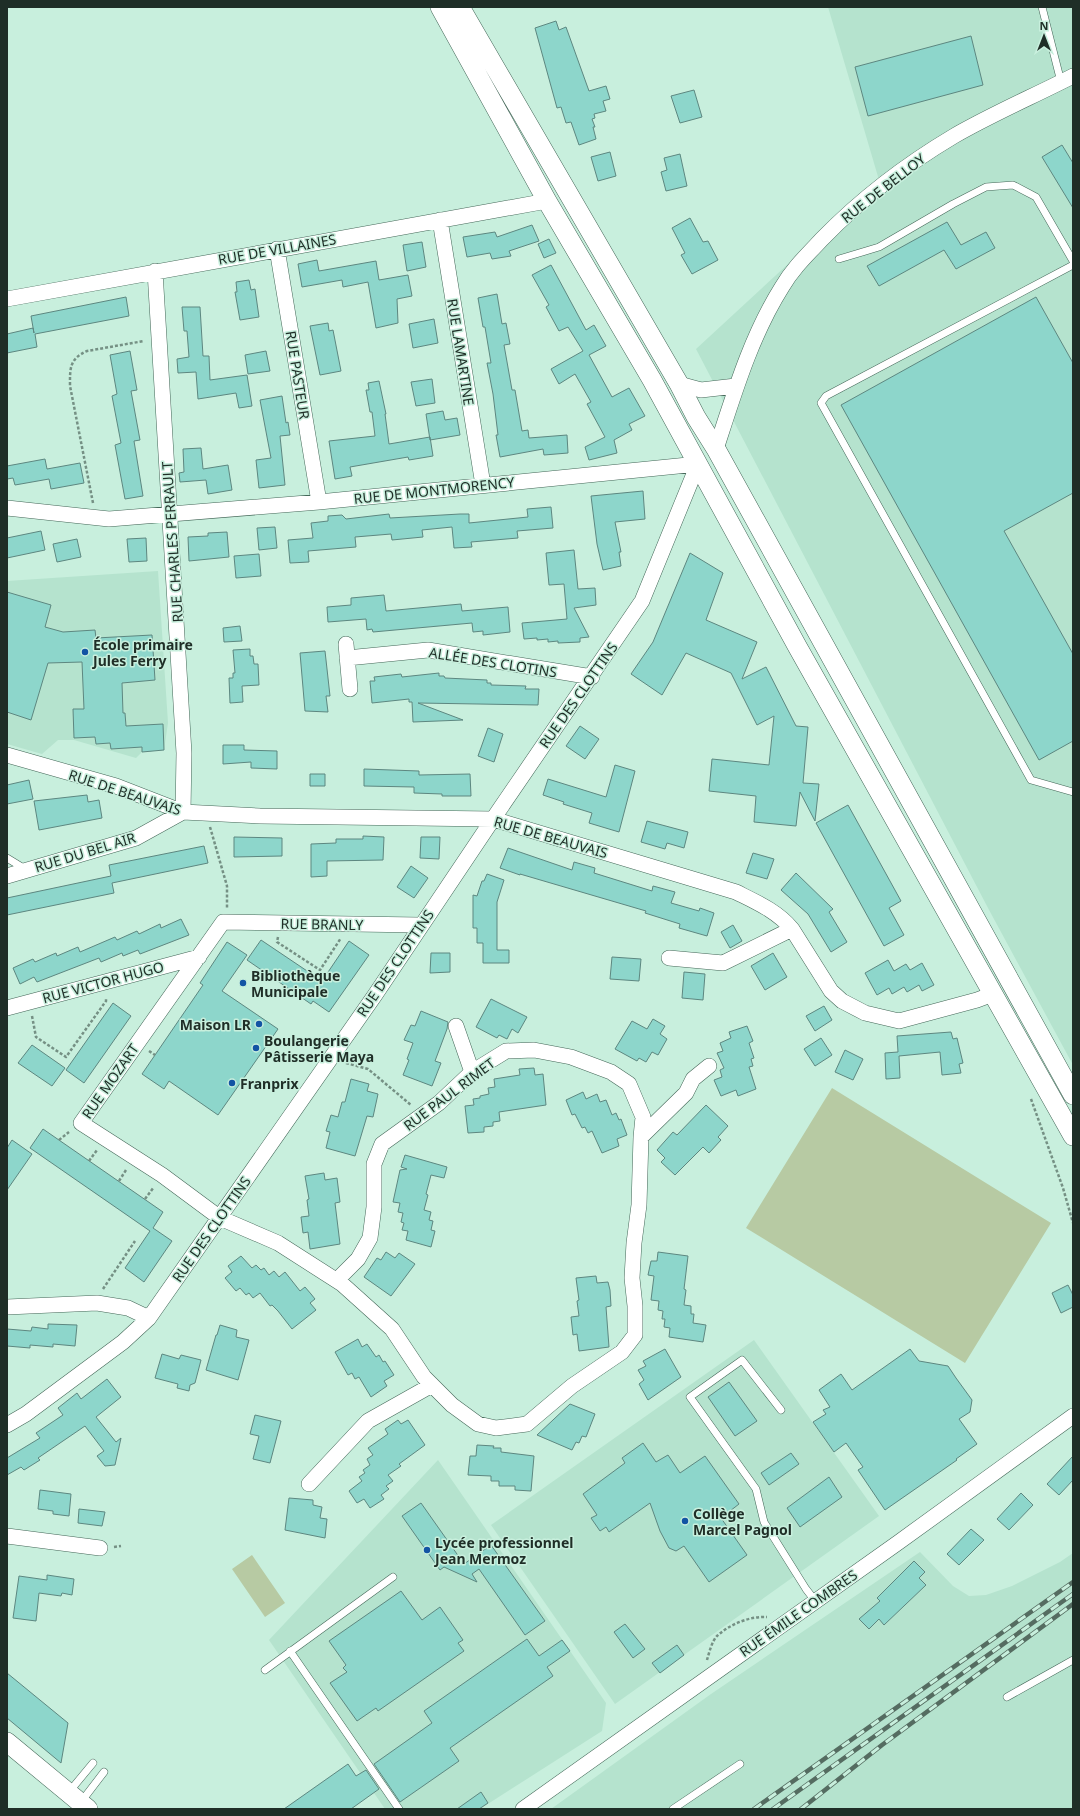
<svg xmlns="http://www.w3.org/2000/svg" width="1080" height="1816" viewBox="0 0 1080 1816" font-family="'Noto Sans',sans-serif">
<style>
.built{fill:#b5e3ce}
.green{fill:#b7caa3}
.building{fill:#8dd6cb;stroke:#5d8780}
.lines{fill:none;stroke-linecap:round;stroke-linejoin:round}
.service-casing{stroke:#446758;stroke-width:8}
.minor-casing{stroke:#446758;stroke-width:16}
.tertiary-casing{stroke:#446758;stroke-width:20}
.path{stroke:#759084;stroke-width:2.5;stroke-dasharray:3 2;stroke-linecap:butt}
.service{stroke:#fff;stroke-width:7}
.minor{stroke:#fff;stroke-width:15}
.tertiary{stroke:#fff;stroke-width:19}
.rail-casing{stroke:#556c61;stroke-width:4.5}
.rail{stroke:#c8efdd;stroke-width:3;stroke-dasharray:9;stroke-linecap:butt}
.poi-dot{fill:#1254a4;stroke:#c8efdd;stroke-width:1.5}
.labels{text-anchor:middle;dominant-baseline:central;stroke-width:3;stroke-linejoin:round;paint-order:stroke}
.street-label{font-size:14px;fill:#1f2e27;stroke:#c8efdd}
.poi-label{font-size:14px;font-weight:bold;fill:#1f2e27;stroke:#c8efdd;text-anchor:start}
</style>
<rect width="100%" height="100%" fill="#c8efdd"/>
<path class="built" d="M828 7H1073V1065L988 908 696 349 879 180Z
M158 571 168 723 164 750 142 752 136 758 74 740H58L42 754 7 744V581Z
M754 1340 879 1516 615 1704 491 1525Z
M438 1460 606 1703 602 1731 480 1809H385L269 1640Z
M920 1552 953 1586 969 1596 986 1595 1012 1586 1060 1562 1073 1553V1809H551L711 1694Z"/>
<path class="green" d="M832 1088 1051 1223 965 1363 746 1228Z
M252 1555 285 1603 265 1617 232 1569Z"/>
<path class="building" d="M556 21 559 30 566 27 589 91 606 86 610 99 603 101 606 111 594 114 595 118 592 119 595 127H593L596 139 579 145 571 122 566 123 561 107 557 108 535 28Z
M971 36 983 85 868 116 855 67Z
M694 90 702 117 680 123 671 96Z
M1062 145 1073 163V208L1042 157Z
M610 152 616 176 598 181 591 157Z
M680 154 687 186 666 191 661 172 667 170 664 158Z
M690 218 703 242 708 241 718 260 692 274 681 255 685 253 672 228Z
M947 222 961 245 986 232 995 248 956 269 944 250 879 286 867 266Z
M532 225 539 241 509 251 511 256 492 259 490 253 467 257 463 237 495 232 497 237Z
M549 239 556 253 544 258 538 244Z
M422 242 426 267 407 271 403 245Z
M317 260 319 271 376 261 379 280 408 275 412 296 397 299 398 323 376 328 368 282 343 287 342 280 302 287 298 264Z
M551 265 586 330 594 325 606 346 589 355 612 397 629 388 645 416 629 424 632 430 614 440 617 453 589 460 585 447 605 437 587 404 591 402 575 374 559 384 551 369 583 351 568 327 559 331 546 307 549 305 532 275Z
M249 280 251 290 255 289 259 317 240 320 235 292H237L236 282Z
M497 294 502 324 506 323 510 344 504 345 512 390H515L522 431 528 430 529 438 567 435 568 453 544 455 543 449 500 457 496 435H498L493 394 487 363H491L485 327H483L478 298Z
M126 297 129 316 35 334 37 347 7 353V334L33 328 34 333 31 316Z
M1036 297 1073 363V493L1004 531 1073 654V741L1039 760 841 405Z
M182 307H200L203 356H209L210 380 247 375 252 406 239 408 236 393 198 399 196 372 178 373 177 359 189 357 187 331H184Z
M434 319 438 343 413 348 409 324Z
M328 323 329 331 333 330 341 371 320 375 310 326Z
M130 351 137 390 131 391 140 440 134 441 143 496 125 499 115 445 121 443 112 396 117 394 110 355Z
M266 351 270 371 248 374 245 355Z
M432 379 435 403 416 406 411 382Z
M379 381 386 414H385L389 444 430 437 433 456 409 460 408 457 350 467 352 476 335 479 329 441 375 436 372 412H370L366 390H369L368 383Z
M282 396 286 423 288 422 290 435 280 436 285 485 259 488 256 460 271 458 260 400Z
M443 411 445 420 457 418 460 435 430 440 426 414Z
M201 448 203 469 228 465 232 490 208 494 206 480 180 482 179 473 184 472 183 449Z
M45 459 47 469 80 463 84 483 51 489 49 479 15 485 13 478 7 479V466Z
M643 491 645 519 615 522 621 552H619L621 566 603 570 597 544 591 496Z
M551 507 553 528 517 531 518 538 471 542 472 547 454 548 452 527 422 530 423 537 392 540 391 534 355 537 356 547 308 551 309 562 290 563 288 540 313 538 311 523 328 521V516L342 515 346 519 389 514 390 518 460 514H469V523L528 517 527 509Z
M275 527 277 548 259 550 257 528Z
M41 531 45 550 7 558V538Z
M227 532 229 557 189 561 188 537 208 536V533Z
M146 538 147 561 129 562 127 539Z
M77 539 81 557 57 562 53 544Z
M574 550 578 589 595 588 596 605 574 608 589 637 580 638V642L558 643V641L548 642V639L537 640V638L524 639 522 623 567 619 564 584 549 585 546 553Z
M690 553 723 573 706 620 757 642 742 679 766 667 796 726 808 727 803 783 819 784 815 821 800 792 796 826 754 822 756 796 709 791 712 759 769 765 774 716 757 725 731 673 686 653 662 695 631 674 653 642Z
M259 554 261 576 236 578 234 556Z
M7 592 51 605 45 627 63 632 95 630 96 638 152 635 155 680 122 683 123 713H125L126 726 163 724 164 750 142 752V747L111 749 110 743 96 744 95 737 74 738 73 709H84L82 662 48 663 31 720 7 712Z
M384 595 386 611 461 604 462 611 508 607 510 632 483 635V631L473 632 472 623 373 632 372 629 367 630 366 619 328 622 327 607 351 605V598Z
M240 626 242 641 224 642 223 628Z
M250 649V656H253L254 664H258L259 685 242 686 243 702 230 703 229 678H233V673H235L233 650Z
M325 651 330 696H326L328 712 305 711 300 653Z
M439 673V676H444L445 678 487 680V683H491V685L526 686 525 689H539L538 705 418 703 463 720 413 722 412 702H409V699L372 703 370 681H375L374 677 401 674 402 677Z
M580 726 599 739 585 759 566 746Z
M488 728 503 734 494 762 478 756Z
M223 745H244V750L277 751V769L251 768V762L223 764Z
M615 765 635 771 619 832 589 823 592 813 563 804 564 802 543 795 548 779 606 797Z
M364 769 419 771V775L470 774 471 796H442V794L414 793V787L364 786Z
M310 774H325V786H310Z
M29 780 33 799 7 804V785Z
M87 795 88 802 99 800 102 818 39 830 34 801Z
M848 805 901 901 889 908 904 935 884 946 816 823Z
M647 821 688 832 684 848 667 843 665 849 641 842Z
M363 836 384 837 383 860 327 861V876L311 877V844L336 843V839H363Z
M234 837 282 838V856L234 857Z
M421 837H440L439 859 420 858Z
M204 846 208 863 112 883 114 893 7 915V898L111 876 109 865Z
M508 848 572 870 574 862 595 868 594 873 652 891 653 886 675 892 671 903 699 911 700 908 714 913 707 936 679 928 680 924 645 913 646 911 520 874V875L500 868Z
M753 853 774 859 767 879 746 873Z
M411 866 428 878 414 898 397 887Z
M796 873 833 909 829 912 847 942 831 952 808 914 781 890Z
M487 874 504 880 497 902V950H509V963H483V943H477V928H473V895L477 896 482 881H484Z
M181 919 189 935 140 954 138 950 123 956 122 953 101 962 99 958 37 982 34 977 20 984 13 968 33 959 35 962 56 953 57 956 78 947 80 952 115 937 117 940 137 931 139 934 160 924 161 928Z
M733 925 742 941 730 948 721 932Z
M261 940 322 981 349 941 369 955 329 1012 313 1001 311 1004 247 960Z
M227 942 247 955 222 991 278 1029 218 1115 169 1081 164 1089 142 1074 203 985 200 983Z
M431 953H450V972L430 973Z
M773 953 787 977 765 990 751 966Z
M612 957 641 959 639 981 610 979Z
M888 960 894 971 906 964 910 970 922 963 934 985 922 991 919 985 907 992 904 987 892 994 889 988 877 995 865 973Z
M684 972 705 974 703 1000 682 998Z
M491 999 527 1017 518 1033 512 1029 507 1039 499 1035 497 1038 476 1027Z
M113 1003 131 1016 84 1083 66 1070Z
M824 1006 832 1020 815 1031 806 1016Z
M421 1011 448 1022 447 1029 435 1061 441 1063 432 1086 403 1075 409 1060 407 1059 413 1043 404 1040 411 1025 415 1026Z
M653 1019 665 1026 660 1034 667 1039 658 1055 652 1052 646 1062 639 1058 637 1061 615 1049 632 1021 647 1029Z
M747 1026 753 1041 749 1043 754 1058 751 1059 753 1066 749 1067 756 1089 738 1096 736 1090 721 1096 714 1080 722 1077 720 1070 724 1068 717 1053 723 1051 720 1043 731 1038 729 1032Z
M951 1032 953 1039 957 1038 963 1063 959 1064 961 1073 942 1075 940 1052 899 1056 900 1078 886 1079 885 1053 898 1052 897 1036Z
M821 1038 832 1055 815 1066 804 1049Z
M32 1045 65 1068 52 1086 18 1063Z
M845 1050 863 1059 853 1080 835 1072Z
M534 1068 535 1075 543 1074 546 1105 499 1112 500 1121 493 1122V1126L484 1127V1132L468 1133 465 1106 474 1105 473 1099 480 1098V1096L489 1094 488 1088 495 1087 494 1079 520 1075 519 1069Z
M351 1079 369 1084 367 1091 378 1094 373 1117 367 1116 355 1156 326 1148 330 1132 326 1131 331 1115 338 1117 342 1102H345Z
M583 1092 586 1099 597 1094 600 1102 606 1100 612 1115 616 1113 619 1120 621 1119 627 1135 617 1139 619 1146 602 1153 592 1131 588 1133 585 1127 582 1128 575 1114 572 1115 566 1100Z
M706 1105 728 1126 718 1137 721 1140 709 1153 703 1147 675 1175 661 1162 665 1158 657 1150 673 1132 677 1135Z
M43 1129 163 1212 153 1228 172 1241 144 1282 125 1268 150 1231 30 1148Z
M12 1140 32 1154 7 1190V1148Z
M405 1155 447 1167 444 1178 431 1175 426 1194 428 1195 424 1210 431 1212 429 1220 433 1221 431 1230 435 1231 431 1247 406 1240 408 1231 402 1230 404 1223 401 1222 403 1213 398 1212 400 1203 393 1202 400 1170 407 1169 401 1167Z
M324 1173 325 1180 337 1178 340 1202 335 1203 340 1244 310 1249 308 1232 303 1233 301 1217 309 1216 307 1200 309 1199 305 1176Z
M386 1252 395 1258 399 1253 415 1264 391 1296 364 1277 377 1258 381 1260Z
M658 1252 688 1256 684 1289 686 1290 684 1305 691 1306V1314H694L693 1323 706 1325 703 1342 669 1337 670 1328 664 1327 665 1319H662L663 1311 658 1310 659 1301 651 1300 654 1276 648 1275 651 1261H657Z
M241 1256 252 1268 256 1265 261 1270 264 1268 269 1275 274 1271 279 1277 285 1272 300 1291 305 1287 311 1294 315 1299 310 1303 316 1310 292 1329 278 1311 272 1305 270 1306 260 1293 253 1298 249 1293 246 1295 240 1288 236 1291 225 1278 232 1272 228 1266Z
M596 1276 597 1283 608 1282 610 1290 611 1306 606 1307 609 1347 579 1351 577 1334 573 1335 571 1317 579 1316 577 1301 579 1300 576 1278Z
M1068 1285 1073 1295V1307L1061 1313 1052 1293Z
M48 1324 77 1325 75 1346 53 1344V1347L30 1345V1348L7 1346V1329L31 1331 32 1327 48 1329Z
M220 1325 237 1330 236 1337 249 1340 238 1380 206 1370 216 1335H217Z
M358 1339 362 1347 367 1344 376 1357 379 1355 383 1362 385 1361 394 1375 384 1381 387 1386 371 1397 359 1377 355 1379 352 1373 348 1375 335 1352Z
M665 1349 681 1377 648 1400 639 1384 644 1380 638 1370 646 1366 643 1361Z
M910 1349 919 1361 948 1366 956 1378 972 1400 970 1412 959 1419 977 1444 956 1459 957 1460 885 1510 858 1470 863 1467 846 1443 834 1452 813 1422 826 1414 823 1410 830 1407 819 1390 841 1374 852 1390Z
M162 1354 179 1359 181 1355 201 1360 195 1383 190 1385 189 1391 177 1388 178 1384 155 1378Z
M107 1379 121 1397 96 1417 116 1442 121 1438 115 1465 105 1466 97 1456 104 1451 85 1426 38 1458 40 1460 24 1470 21 1467 7 1475V1458L40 1438 36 1433 63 1415 58 1408 77 1393 81 1399Z
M729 1382 757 1421 735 1436 708 1397Z
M570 1404 595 1414 586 1437 582 1436 579 1443 576 1442 572 1450 537 1435Z
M255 1415 281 1421 270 1463 253 1459 259 1436 250 1434Z
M398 1420 401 1424 408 1420 425 1445 399 1464 401 1466 388 1475 393 1481 386 1486 389 1489 381 1495 384 1499 370 1508 364 1499 357 1503 349 1491 362 1481 359 1477 365 1473 363 1470 370 1465 367 1459 373 1455 368 1448 388 1434 385 1429Z
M643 1443 656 1462 668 1455 680 1473 705 1456 739 1504 721 1518 747 1555 709 1582 684 1546 676 1551 669 1548 660 1531 650 1503 609 1532 606 1527 600 1531 591 1518 597 1515 583 1494 625 1463 622 1458Z
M477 1445 494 1446 493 1448H501V1452L534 1456 531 1491 515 1490V1486H499V1481H491V1476L468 1475 470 1456H476Z
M791 1453 799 1464 769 1485 761 1473Z
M1073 1456V1480L1059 1495 1047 1484Z
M829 1477 842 1497 800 1527 787 1508Z
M40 1490 71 1494 69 1516 53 1514V1511L38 1509Z
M1021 1493 1033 1505 1009 1530 997 1519Z
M289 1498 313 1500V1505L322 1507 320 1518 327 1519 325 1538 285 1530Z
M421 1503 464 1564 491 1545 545 1621 525 1635 479 1569 472 1574 477 1582 444 1567 440 1570 402 1516Z
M79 1509 105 1512 102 1526 78 1523Z
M971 1529 984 1540 959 1565 947 1554Z
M914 1561 925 1572 919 1578 926 1585 884 1625 879 1619 869 1629 859 1619 880 1601 877 1598Z
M47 1575 74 1579 72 1595 62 1593 61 1596 39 1593 36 1621 13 1618 19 1576 47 1580Z
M401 1591 422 1620 440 1607 463 1640 458 1643 464 1651 378 1711 376 1708 357 1721 330 1683 347 1672 343 1668 346 1665 329 1641Z
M625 1624 645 1649 633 1658 614 1632Z
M527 1639 539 1656 562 1640 570 1651 547 1667 553 1676 450 1748 459 1761 400 1802 374 1764 432 1723 424 1711Z
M677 1645 684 1655 660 1673 652 1663Z
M7 1673 68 1723 61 1763 7 1718Z
M348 1764 356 1776 366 1770 379 1789 351 1809H284Z
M481 1792 488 1803 479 1809H457Z"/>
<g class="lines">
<defs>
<path id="service" d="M1042 7 1061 82
M839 259 879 247 953 204 986 187 1013 185 1036 197 1073 261
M1073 265 826 396 821 403 1031 780 1073 792
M7 858 25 869
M781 1410 742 1360 690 1397 756 1489 764 1522 806 1589 816 1602
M290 1651 399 1809
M265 1670 393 1577
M1007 1697 1073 1660
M69 1792 93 1763
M81 1802 104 1772
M673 1809 740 1764"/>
<path id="minor" d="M440 220 483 485
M277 249 319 502
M155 271 184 753 183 812
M7 299 547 201
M679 384 701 390 736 386
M716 449C734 394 751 336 782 287 793 268 808 254 823 238 861 199 907 164 954 136 992 114 1034 96 1073 76
M7 508 109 519 319 502 698 464 642 601 493 819 375 995 149 1318 123 1342 26 1414 7 1425
M346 644 350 689
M347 658 428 650 592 677
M7 755 116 786 183 812 260 816 493 819 736 892C756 902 777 911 792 929L831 991 842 1001 865 1013 899 1021 977 1000 993 994
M7 876 136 838 183 812
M669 958 723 963 792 929
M7 1008 199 957
M456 1026 472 1072
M641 1137 686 1093 693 1079 709 1066
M337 1280 358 1259 370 1238 374 1207V1164L382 1144 439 1103 472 1072 506 1051 534 1050 571 1057 611 1072 629 1084 643 1117 641 1137 639 1205 634 1243 632 1278 635 1306V1335L622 1352 572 1386 527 1424 496 1428 478 1424 452 1405 424 1377 392 1329 342 1284 278 1243 220 1218 162 1175 81 1123 223 922 420 925
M7 1307 97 1303 128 1308 149 1318
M309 1484 368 1421 432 1385
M7 1536 100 1548
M523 1809 899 1542 1073 1416"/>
<path id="tertiary" d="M440 7 547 201 652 380 797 646 1073 1136
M460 7 679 384 696 417 716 449 1073 1095
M7 1742 88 1809"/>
</defs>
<use href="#service" class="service-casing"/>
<use href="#minor" class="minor-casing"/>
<use href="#tertiary" class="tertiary-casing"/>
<path class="path" d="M93 503 70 386C70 369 69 359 87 351L144 341
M210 827 227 886V908
M278 937 277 942 320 970 341 938
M32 1016 36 1037 66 1057 106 1001V998
M149 1051 155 1055
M346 1063 368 1069 411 1105
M1031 1099 1063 1188 1073 1223
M59 1140 69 1132
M89 1161 97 1150
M119 1181 126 1170
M145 1199 154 1187
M103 1289 135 1241
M114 1547 121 1546
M707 1660C709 1653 712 1641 717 1636 730 1624 750 1616 767 1617
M151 1809V1808"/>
<use href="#service" class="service"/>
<use href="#minor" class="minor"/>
<use href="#tertiary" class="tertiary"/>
<defs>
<path id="rail" d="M754 1809 1073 1582
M773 1809 1073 1594
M801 1809 882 1745 1073 1604"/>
</defs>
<use href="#rail" class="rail-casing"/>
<use href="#rail" class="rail"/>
</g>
<g class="poi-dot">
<circle cx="85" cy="652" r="4"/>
<circle cx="243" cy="983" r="4"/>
<circle cx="259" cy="1024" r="4"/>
<circle cx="256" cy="1048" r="4"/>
<circle cx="232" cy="1083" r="4"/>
<circle cx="685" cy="1521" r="4"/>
<circle cx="427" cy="1550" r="4"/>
</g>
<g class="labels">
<g class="street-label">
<text transform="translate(883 188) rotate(-38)">RUE DE BELLOY</text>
<text transform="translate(277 249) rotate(-10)">RUE DE VILLAINES</text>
<text transform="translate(461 352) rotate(81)">RUE LAMARTINE</text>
<text transform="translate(298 375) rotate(81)">RUE PASTEUR</text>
<text transform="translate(434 490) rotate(-6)">RUE DE MONTMORENCY</text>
<text transform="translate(172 542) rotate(-94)">RUE CHARLES PERRAULT</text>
<text transform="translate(493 662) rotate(9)">ALLÉE DES CLOTINS</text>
<text transform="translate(578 695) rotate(-55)">RUE DES CLOTTINS</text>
<text transform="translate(125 792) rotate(18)">RUE DE BEAUVAIS</text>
<text transform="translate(551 837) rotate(16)">RUE DE BEAUVAIS</text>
<text transform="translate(85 852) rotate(-17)">RUE DU BEL AIR</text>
<text transform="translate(322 924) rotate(1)">RUE BRANLY</text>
<text transform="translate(395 963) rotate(-56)">RUE DES CLOTTINS</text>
<text transform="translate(103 982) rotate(-15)">RUE VICTOR HUGO</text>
<text transform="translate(110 1081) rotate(-55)">RUE MOZART</text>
<text transform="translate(449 1094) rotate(-37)">RUE PAUL RIMET</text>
<text transform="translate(211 1229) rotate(-55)">RUE DES CLOTTINS</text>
<text transform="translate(798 1613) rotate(-35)">RUE ÉMILE COMBRES</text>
</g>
<g class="poi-label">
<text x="93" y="644">École primaire<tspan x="93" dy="16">Jules Ferry</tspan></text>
<text x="251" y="975">Bibliothèque<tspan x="251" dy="16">Municipale</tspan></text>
<text x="251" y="1024" text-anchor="end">Maison LR</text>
<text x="264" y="1040">Boulangerie<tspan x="264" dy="16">Pâtisserie Maya</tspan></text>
<text x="240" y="1083">Franprix</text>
<text x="693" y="1513">Collège<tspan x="693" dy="16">Marcel Pagnol</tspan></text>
<text x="435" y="1542">Lycée professionnel<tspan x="435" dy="16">Jean Mermoz</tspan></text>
</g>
</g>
<rect width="1080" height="1816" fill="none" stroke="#1f2e27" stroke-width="16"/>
<g transform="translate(1044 36)" stroke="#c8efdd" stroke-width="3" paint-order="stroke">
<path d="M0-3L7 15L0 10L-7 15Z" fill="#1f2e27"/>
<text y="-6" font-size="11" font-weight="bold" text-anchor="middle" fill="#1f2e27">N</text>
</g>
</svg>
